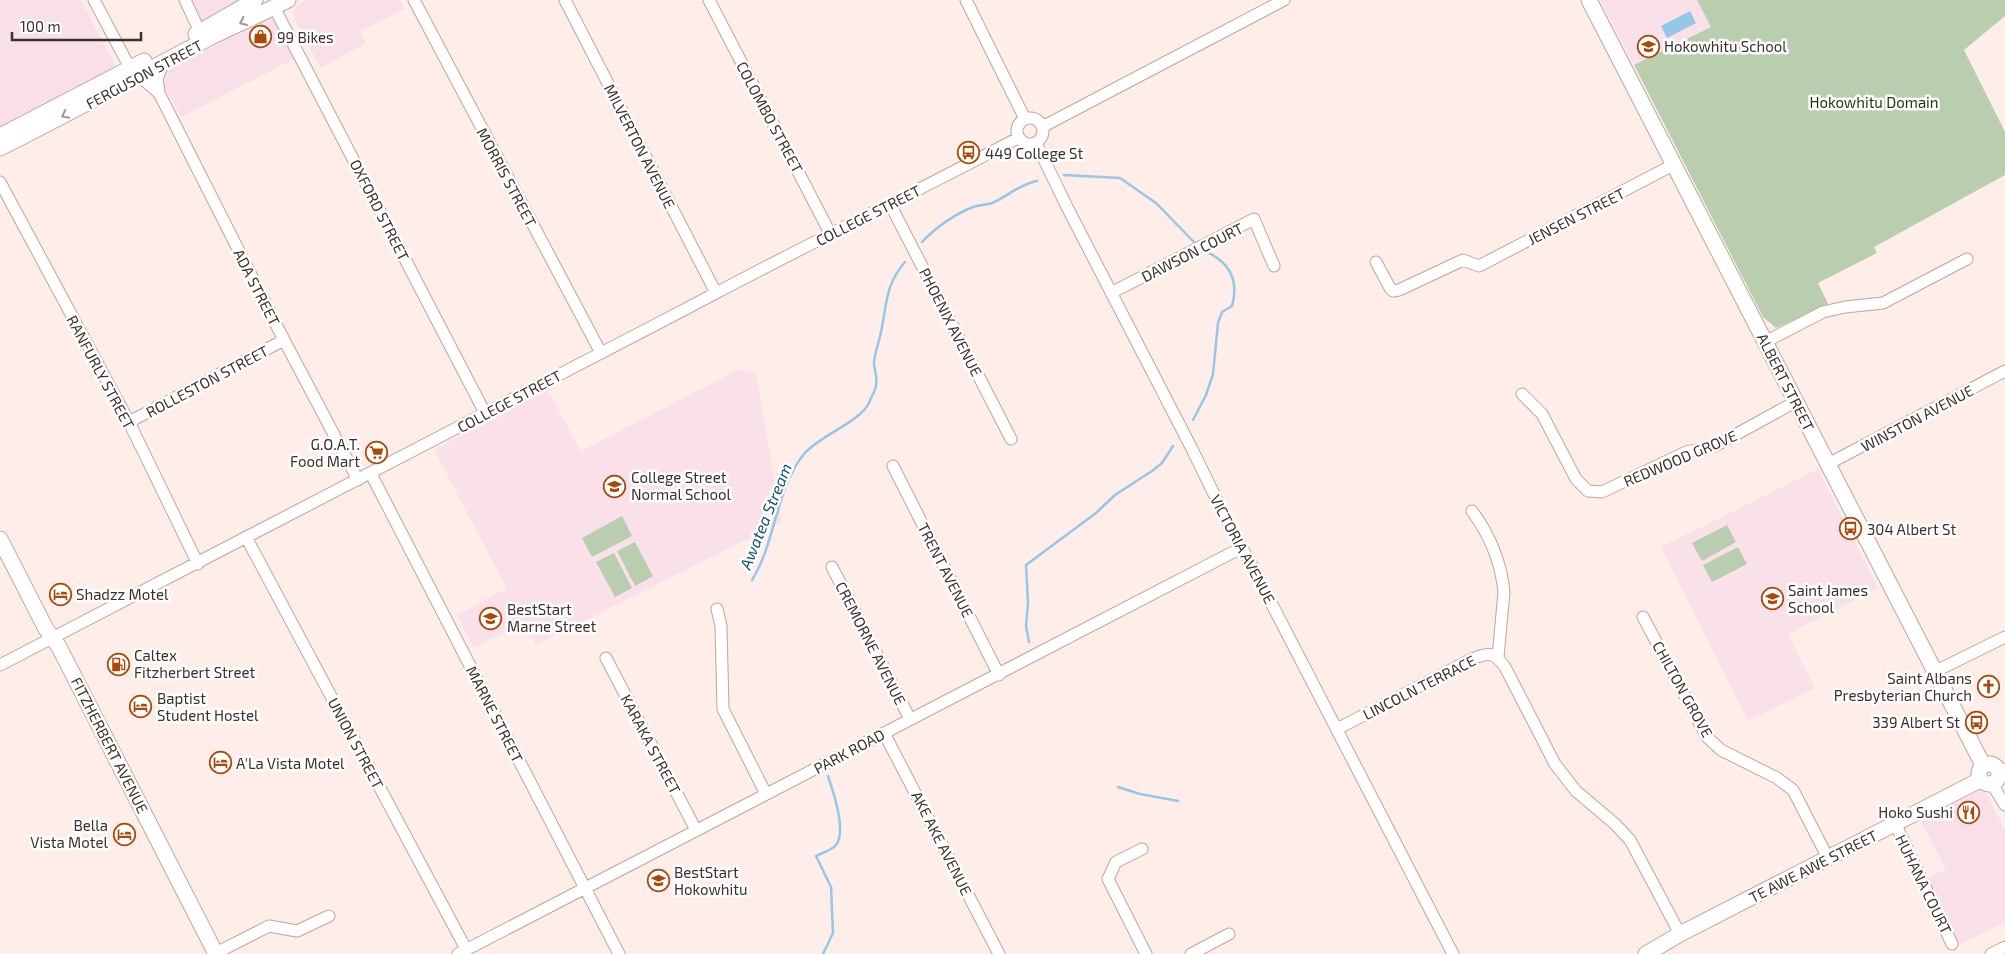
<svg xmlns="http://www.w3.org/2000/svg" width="2005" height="954" viewBox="0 0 2005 954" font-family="'Exo 2',sans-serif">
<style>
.commercial{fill:#f9e0e8}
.education{fill:#f9e0e9}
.green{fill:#b9cdaf}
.water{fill:#95c7e7}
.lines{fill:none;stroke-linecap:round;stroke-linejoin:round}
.stream{stroke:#95c7e7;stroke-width:2.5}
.minor-casing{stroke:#bfa59c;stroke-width:13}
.major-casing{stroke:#bfa59c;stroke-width:17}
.minor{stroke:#fff;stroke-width:11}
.major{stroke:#fff;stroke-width:15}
.oneway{stroke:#9e9896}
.labels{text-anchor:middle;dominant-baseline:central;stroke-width:5;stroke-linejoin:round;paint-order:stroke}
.poi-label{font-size:15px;fill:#3c312d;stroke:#fff;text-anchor:start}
.street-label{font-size:15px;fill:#3c312d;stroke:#fff}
.park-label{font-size:15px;fill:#1b3707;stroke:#fff}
.water-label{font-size:16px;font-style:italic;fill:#12506f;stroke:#fff}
</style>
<rect width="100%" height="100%" fill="#feede8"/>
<path class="commercial" d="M0 0H81L117 69 0 129Z
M189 0H249L202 25Z
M307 0H400L404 9 360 31 366 43 321 68 294 19 295 7Z
M273 17 294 59 181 117 164 86 166 70Z
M1979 791 1986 793 2005 830V922L1959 945 1927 878 1946 869 1921 821Z"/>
<path class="education" d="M1600 0H1697L1711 27 1634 65Z
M744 370 756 374 782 522 536 645 524 622 474 648 457 615 507 588 434 450 547 389 581 451 736 371Z
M1818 469 1878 588 1788 634 1815 688 1748 721 1661 547Z"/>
<path class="green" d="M1697 0H2005V16L1964 50 2005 132V175L1874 247 1877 253 1818 283 1828 304 1776 328 1763 317 1634 65 1711 27Z
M622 516 632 536 592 557 582 538Z
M1727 525 1736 542 1702 561 1692 543Z
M635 542 653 576 635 586 617 551Z
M1738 547 1747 564 1712 582 1703 565Z
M614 553 632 588 615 597 596 562Z"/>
<path class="water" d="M1690 11 1696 23 1667 38 1661 26Z"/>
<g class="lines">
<path class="stream" d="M1064 175 1120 178 1156 203 1194 242
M922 242C935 228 955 214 973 207 979 205 986 205 992 203 1008 196 1020 184 1037 181
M1193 420 1206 395 1213 374 1218 323 1222 312 1232 306C1239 281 1230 263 1207 252
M752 580C776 542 775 490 804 454 819 436 860 422 869 403 871 397 876 390 876 385 878 378 874 370 874 362 875 352 879 342 881 332 887 304 885 285 905 262
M1029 642 1026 626 1028 603 1026 565 1096 513 1115 495 1152 471 1162 463 1173 446
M1118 787 1140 794 1178 801
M823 954 833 933 831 887 816 856C822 853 832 850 836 845 847 831 833 791 828 776"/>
<defs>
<path id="minor" d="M94 0 130 68 159 93
M185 0 200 32
M414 0 601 353
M565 0 716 293
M709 0 830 233
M966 0 1025 119
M274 7 485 413
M163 63 157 79 159 93 284 340 358 480
M1017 131a13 13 0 1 1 26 0a13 13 0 1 1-26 0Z
M1042 127 1284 0
M1036 143 1067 207 1192 449 1231 529 1249 560 1453 954
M0 182 129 422 198 564
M890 204 1011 439
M1376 262 1390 288 1393 291 1399 290 1463 260 1479 266 1673 165
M1111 293 1254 219 1274 266
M1765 342 1823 312 1845 307 1883 303 1967 259
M1522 394 1542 414 1576 479 1588 491 1602 492 1686 452 1715 446 1795 402
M129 422 284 340
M1828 464 2005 371
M893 466 999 675
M371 474 619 954
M1472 511C1489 534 1501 562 1504 592L1498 657
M246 537 466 949
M832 567 910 719
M717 609 721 626 723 709 766 794
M1643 617 1707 737 1721 750 1777 778 1793 790 1828 858
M606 658 696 830
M0 665C239 541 478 418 716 293 816 240 918 191 1018 138
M1936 671 2005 637
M1337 729 1472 659C1489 652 1494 652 1505 667L1555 764 1576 791 1615 824 1630 840 1680 934
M884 733 999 954
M1999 772 2005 769
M1992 784 2005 805
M1895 823 1952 944
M1142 849 1116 862 1108 879 1146 954
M216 953 269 926 297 931 329 916
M458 954 1241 548
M1191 954 1229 934
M1991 954 2005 947"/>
<path id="major" d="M1589 0 1983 765
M196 34 255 0
M0 136 144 61
M0 148C70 113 139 75 209 38 235 25 262 14 288 0
M0 539 46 629 59 647 216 954
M1979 774a10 10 0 1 1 20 0a10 10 0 1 1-20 0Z
M1646 954 1680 934 1980 780"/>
</defs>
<use href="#minor" class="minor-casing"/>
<use href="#major" class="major-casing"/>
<use href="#minor" class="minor"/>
<use href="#major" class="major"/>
</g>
<defs><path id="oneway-chevron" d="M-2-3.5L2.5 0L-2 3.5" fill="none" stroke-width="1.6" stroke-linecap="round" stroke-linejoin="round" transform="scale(1.25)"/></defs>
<g class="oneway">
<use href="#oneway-chevron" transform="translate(243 22) rotate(155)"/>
<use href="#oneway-chevron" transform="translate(65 115) rotate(153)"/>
</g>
<defs>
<symbol id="shop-ring" viewBox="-11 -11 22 22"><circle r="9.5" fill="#fff" stroke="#aa4908" stroke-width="1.5"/><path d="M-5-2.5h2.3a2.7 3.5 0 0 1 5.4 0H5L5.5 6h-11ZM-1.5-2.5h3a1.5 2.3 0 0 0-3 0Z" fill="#aa4908"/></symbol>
<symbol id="school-ring" viewBox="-11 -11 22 22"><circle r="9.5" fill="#fff" stroke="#aa4908" stroke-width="1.5"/><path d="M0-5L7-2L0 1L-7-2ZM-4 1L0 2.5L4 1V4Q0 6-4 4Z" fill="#aa4908"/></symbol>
<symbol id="bus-ring" viewBox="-11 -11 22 22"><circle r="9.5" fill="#fff" stroke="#aa4908" stroke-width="1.5"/><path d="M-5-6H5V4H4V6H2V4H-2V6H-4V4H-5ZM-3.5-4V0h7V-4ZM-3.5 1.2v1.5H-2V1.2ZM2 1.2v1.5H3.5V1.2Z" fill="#aa4908"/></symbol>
<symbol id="supermarket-ring" viewBox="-11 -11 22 22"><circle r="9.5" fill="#fff" stroke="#aa4908" stroke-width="1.5"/><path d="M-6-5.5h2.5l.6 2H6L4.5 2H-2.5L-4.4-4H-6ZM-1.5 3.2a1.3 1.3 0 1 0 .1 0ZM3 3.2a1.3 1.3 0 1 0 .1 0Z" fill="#aa4908"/></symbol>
<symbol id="hotel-ring" viewBox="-11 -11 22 22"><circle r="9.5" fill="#fff" stroke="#aa4908" stroke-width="1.5"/><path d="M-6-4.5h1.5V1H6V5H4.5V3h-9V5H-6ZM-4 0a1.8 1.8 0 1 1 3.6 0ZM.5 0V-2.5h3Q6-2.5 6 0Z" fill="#aa4908"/></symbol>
<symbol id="fuel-ring" viewBox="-11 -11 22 22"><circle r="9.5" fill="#fff" stroke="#aa4908" stroke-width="1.5"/><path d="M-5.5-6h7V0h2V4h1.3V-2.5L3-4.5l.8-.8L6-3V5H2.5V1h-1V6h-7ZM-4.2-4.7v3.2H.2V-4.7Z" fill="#aa4908"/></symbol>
<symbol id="church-ring" viewBox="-11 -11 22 22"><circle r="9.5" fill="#fff" stroke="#aa4908" stroke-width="1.5"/><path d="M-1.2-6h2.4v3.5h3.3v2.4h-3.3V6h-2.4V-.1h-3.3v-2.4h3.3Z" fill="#aa4908"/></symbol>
<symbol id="restaurant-ring" viewBox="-11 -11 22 22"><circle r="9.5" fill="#fff" stroke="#aa4908" stroke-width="1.5"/><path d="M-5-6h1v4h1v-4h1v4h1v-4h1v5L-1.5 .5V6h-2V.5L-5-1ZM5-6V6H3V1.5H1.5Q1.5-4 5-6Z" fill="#aa4908"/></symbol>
</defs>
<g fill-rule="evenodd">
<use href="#shop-ring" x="248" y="24" width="25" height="25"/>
<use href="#school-ring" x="1636" y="34" width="25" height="25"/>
<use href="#bus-ring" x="956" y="140" width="25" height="25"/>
<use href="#supermarket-ring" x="364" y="440" width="25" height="25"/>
<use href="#school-ring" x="602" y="474" width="25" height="25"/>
<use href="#bus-ring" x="1838" y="516" width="25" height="25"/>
<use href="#hotel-ring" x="48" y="582" width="25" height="25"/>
<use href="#school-ring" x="1760" y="586" width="25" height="25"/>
<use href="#school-ring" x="478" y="606" width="25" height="25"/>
<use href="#fuel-ring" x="106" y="652" width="25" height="25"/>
<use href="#church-ring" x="1976" y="674" width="25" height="25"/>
<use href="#hotel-ring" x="128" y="694" width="25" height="25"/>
<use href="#bus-ring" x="1964" y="710" width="25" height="25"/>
<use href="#hotel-ring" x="208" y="750" width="25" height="25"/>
<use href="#restaurant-ring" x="1956" y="800" width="25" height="25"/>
<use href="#hotel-ring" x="112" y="822" width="25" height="25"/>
<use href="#school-ring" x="646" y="868" width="25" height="25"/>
</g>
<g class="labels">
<g class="poi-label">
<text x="277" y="37">99 Bikes</text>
<text x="1664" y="46">Hokowhitu School</text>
<text x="985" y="153">449 College St</text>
<text x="360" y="444" text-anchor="end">G.O.A.T.<tspan x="360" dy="17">Food Mart</tspan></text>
<text x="631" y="477">College Street<tspan x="631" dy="17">Normal School</tspan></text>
<text x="1867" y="529">304 Albert St</text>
<text x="1788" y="590">Saint James<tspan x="1788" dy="17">School</tspan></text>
<text x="76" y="594">Shadzz Motel</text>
<text x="507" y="609">BestStart<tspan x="507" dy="17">Marne Street</tspan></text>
<text x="134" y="655">Caltex<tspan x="134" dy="17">Fitzherbert Street</tspan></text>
<text x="1972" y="678" text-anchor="end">Saint Albans<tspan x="1972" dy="17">Presbyterian Church</tspan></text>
<text x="157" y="698">Baptist<tspan x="157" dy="17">Student Hostel</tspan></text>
<text x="1960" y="722" text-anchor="end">339 Albert St</text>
<text x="236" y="763">A'La Vista Motel</text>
<text x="1953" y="812" text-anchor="end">Hoko Sushi</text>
<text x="108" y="825" text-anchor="end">Bella<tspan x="108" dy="17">Vista Motel</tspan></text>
<text x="674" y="872">BestStart<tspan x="674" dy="17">Hokowhitu</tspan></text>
</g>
<g class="street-label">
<text transform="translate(144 74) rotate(-28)">FERGUSON STREET</text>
<text transform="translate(770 117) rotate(62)">COLOMBO STREET</text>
<text transform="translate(640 146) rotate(63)">MILVERTON AVENUE</text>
<text transform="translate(507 177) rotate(62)">MORRIS STREET</text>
<text transform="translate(380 210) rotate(63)">OXFORD STREET</text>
<text transform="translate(868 215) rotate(-27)">COLLEGE STREET</text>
<text transform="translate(1576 216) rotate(-27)">JENSEN STREET</text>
<text transform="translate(1192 252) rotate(-27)">DAWSON COURT</text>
<text transform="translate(257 287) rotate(63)">ADA STREET</text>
<text transform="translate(951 322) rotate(63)">PHOENIX AVENUE</text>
<text transform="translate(101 372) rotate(62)">RANFURLY STREET</text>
<text transform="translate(207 381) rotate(-28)">ROLLESTON STREET</text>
<text transform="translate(1786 382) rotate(63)">ALBERT STREET</text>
<text transform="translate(509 401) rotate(-28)">COLLEGE STREET</text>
<text transform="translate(1917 418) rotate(-28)">WINSTON AVENUE</text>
<text transform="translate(1680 458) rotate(-23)">REDWOOD GROVE</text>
<text transform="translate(1243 549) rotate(62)">VICTORIA AVENUE</text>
<text transform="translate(946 570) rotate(63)">TRENT AVENUE</text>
<text transform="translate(871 643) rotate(63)">CREMORNE AVENUE</text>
<text transform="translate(1419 687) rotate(-27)">LINCOLN TERRACE</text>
<text transform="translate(1683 689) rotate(61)">CHILTON GROVE</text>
<text transform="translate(495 714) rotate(63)">MARNE STREET</text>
<text transform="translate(356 743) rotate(62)">UNION STREET</text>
<text transform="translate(651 744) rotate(62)">KARAKA STREET</text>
<text transform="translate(110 745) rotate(63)">FITZHERBERT AVENUE</text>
<text transform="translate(849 751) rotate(-28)">PARK ROAD</text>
<text transform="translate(942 843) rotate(63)">AKE AKE AVENUE</text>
<text transform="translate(1813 866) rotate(-27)">TE AWE AWE STREET</text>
<text transform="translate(1924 884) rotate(64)">HUHANA COURT</text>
</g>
<g class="park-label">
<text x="1874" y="102">Hokowhitu Domain</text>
</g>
<g class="water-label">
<text transform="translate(765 516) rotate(-68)">Awatea Stream</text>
</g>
</g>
<path d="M12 32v8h129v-8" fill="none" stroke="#3c312d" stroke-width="2.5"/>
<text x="20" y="32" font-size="15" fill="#3c312d" stroke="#ffffff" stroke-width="4" paint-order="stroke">100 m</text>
</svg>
